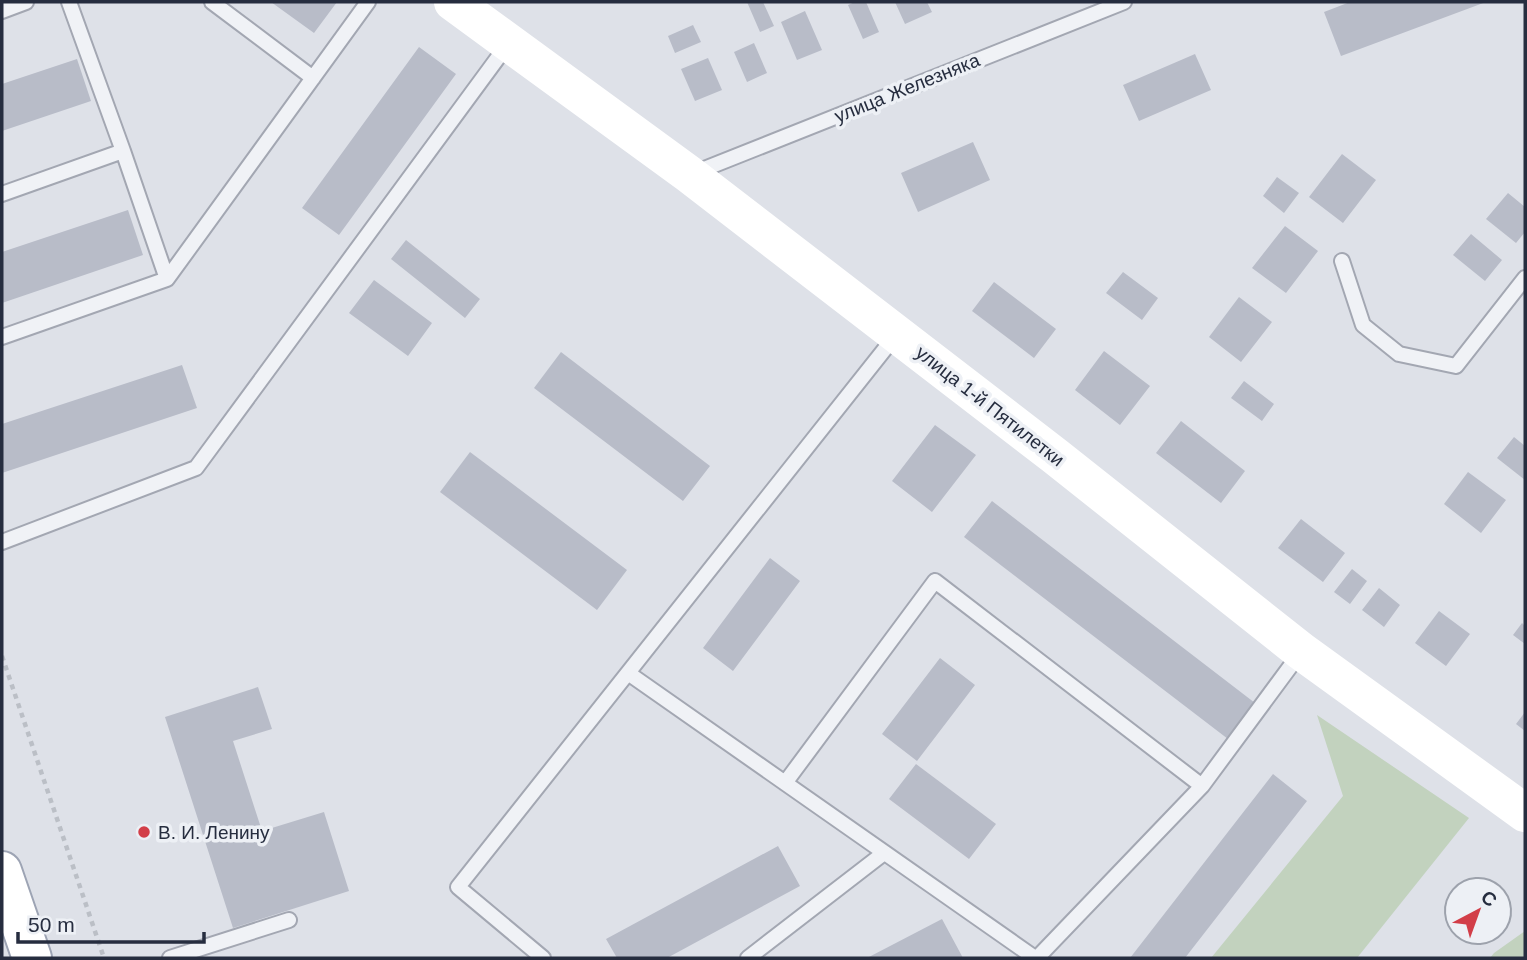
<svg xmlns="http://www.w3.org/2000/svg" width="1527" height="960" viewBox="0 0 1527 960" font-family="Helvetica,sans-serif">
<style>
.green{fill:#c2d2be}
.building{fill:#b8bcc8}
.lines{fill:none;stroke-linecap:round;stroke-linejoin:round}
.service-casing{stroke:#a3a7b2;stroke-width:18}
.primary-casing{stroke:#9da4b4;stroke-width:42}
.path{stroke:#bbbfc6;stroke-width:4.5;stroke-dasharray:5 5;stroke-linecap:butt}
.service{stroke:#f0f2f6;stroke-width:14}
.secondary{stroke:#fff;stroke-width:38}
.primary{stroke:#fff;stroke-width:38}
.poi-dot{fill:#d23e48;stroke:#edf0f5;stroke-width:2.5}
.labels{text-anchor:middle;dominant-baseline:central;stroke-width:7;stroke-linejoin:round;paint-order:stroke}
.street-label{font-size:19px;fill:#262d3f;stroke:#edf0f5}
.poi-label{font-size:19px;fill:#262d3f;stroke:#edf0f5;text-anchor:start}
</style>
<rect width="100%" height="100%" fill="#dee1e8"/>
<path class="green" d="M1317 715 1469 818 1357 958H1211L1343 796Z
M1525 931V958H1490L1494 953Z"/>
<path class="building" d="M271 2H337L314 33Z
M747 2H763L774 26 760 32Z
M855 2H866L879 32 863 39 848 5Z
M895 2H927L932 12 905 24Z
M1350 2H1486L1341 56 1324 12Z
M805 11 822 50 797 60 781 22Z
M693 25 701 42 675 53 668 36Z
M754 43 767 73 747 82 734 52Z
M419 47 456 74 339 235 302 208Z
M1195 54 1211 90 1139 121 1123 85Z
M708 58 722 90 695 101 681 69Z
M77 59 91 101 2 131V84Z
M973 142 990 180 918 212 901 173Z
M1342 154 1376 180 1343 223 1309 197Z
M1277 177 1299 193 1284 213 1263 196Z
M1508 193 1525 207V232L1516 243 1486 219Z
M128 210 143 255 2 303V252Z
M1285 226 1318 251 1286 293 1252 268Z
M1471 234 1502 260 1485 281 1453 255Z
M406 240 480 299 465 318 391 259Z
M1123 272 1158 298 1142 320 1106 293Z
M374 280 432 323 408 356 349 313Z
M994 282 1056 329 1034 358 972 311Z
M1239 297 1272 322 1241 362 1209 337Z
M1104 351 1150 386 1120 425 1075 390Z
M561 352 710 466 683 501 534 388Z
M182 365 197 408 2 473V424Z
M1244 381 1274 404 1262 421 1231 398Z
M1181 421 1245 471 1221 503 1156 453Z
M935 425 976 455 932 512 892 481Z
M1514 437 1525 446V480L1497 458Z
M470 452 627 570 597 610 440 492Z
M1468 472 1506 500 1481 533 1444 504Z
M992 501 1255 703 1228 739 964 537Z
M1301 519 1345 553 1323 582 1278 548Z
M770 558 800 581 733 671 703 648Z
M1352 569 1367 581 1350 604 1334 592Z
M1379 588 1400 605 1384 627 1362 610Z
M1439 611 1470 634 1446 666 1415 643Z
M1522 623 1525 626V644L1513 635Z
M940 658 975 685 917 761 882 734Z
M258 687 272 729 233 741 262 831 324 812 349 891 233 928 165 717Z
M1525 712V731L1516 724Z
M916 764 996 824 969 859 889 799Z
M1273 774 1307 801 1185 958H1130Z
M778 846 800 886 667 958H617L606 939Z
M942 919 963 958H867Z"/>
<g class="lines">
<defs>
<path id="service" d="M212 2 313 78
M2 11 26 2
M123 151 167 279
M694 173 1124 2
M2 194 123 151 69 2
M1342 261 1363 325 1399 354 1456 366 1525 278
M2 337 167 279 368 2
M2 542 196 468 508 44
M628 673 1035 958
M785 783 935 581 1202 786
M170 958 289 920
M543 958 458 887 896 335
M748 958 884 853
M1037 958 1202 786 1301 652"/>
<path id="primary" d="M2 871 32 958"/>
</defs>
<use href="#service" class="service-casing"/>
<use href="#primary" class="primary-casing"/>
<path class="path" d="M2 656 104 958"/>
<use href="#service" class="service"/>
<path class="secondary" d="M453 2 690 175 1055 456 1301 651 1525 813"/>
<use href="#primary" class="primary"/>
</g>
<circle class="poi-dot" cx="144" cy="832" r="7"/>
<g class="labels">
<g class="street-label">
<text transform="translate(907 88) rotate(-22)">улица Железняка</text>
<text transform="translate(990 406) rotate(38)">улица 1-й Пятилетки</text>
</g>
<g class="poi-label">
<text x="158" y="832">В. И. Ленину</text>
</g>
</g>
<rect width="1527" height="960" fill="none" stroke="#262d3f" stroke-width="7"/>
<g transform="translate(1478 911) rotate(41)"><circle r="33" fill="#edf0f5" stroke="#9da2ac" stroke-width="2"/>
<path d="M0-5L12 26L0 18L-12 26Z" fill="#d23e48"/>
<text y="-10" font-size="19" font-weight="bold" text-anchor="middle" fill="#262d3f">С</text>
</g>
<path d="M18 932v10h186v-10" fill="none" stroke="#262d3f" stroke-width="3.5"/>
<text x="28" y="932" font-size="21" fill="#262d3f" stroke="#edf0f5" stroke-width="5" paint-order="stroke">50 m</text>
</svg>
